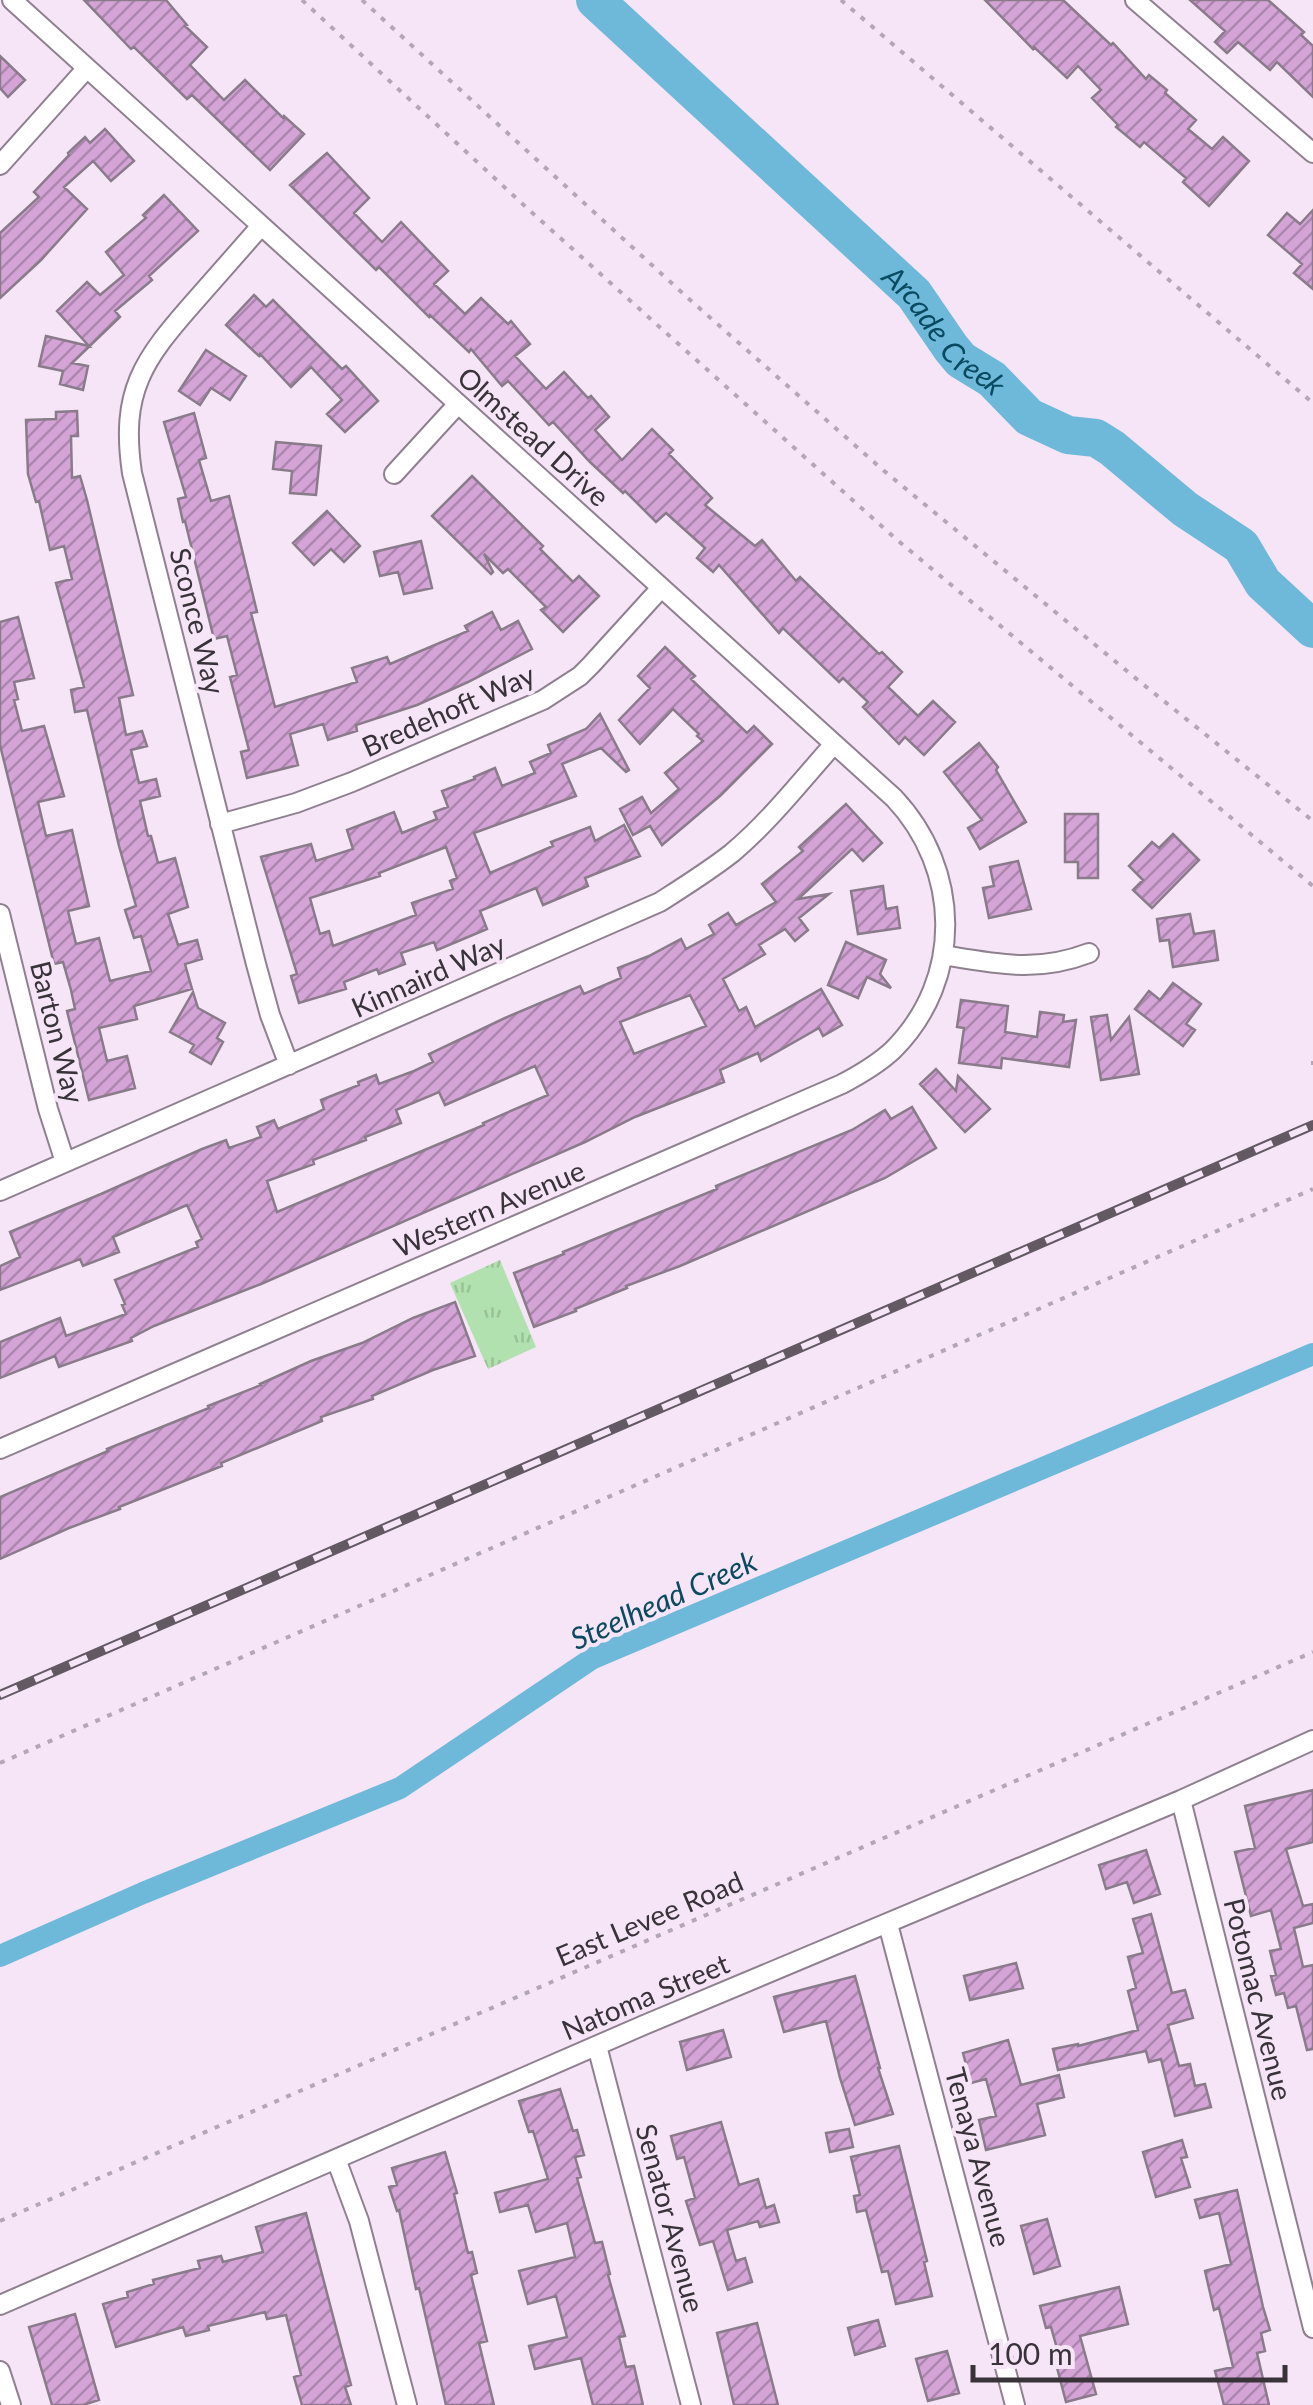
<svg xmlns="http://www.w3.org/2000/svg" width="1313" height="2405" viewBox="0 0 1313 2405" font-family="Lato,sans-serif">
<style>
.grass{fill:url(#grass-tufts)}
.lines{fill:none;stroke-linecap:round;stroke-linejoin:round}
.canal{stroke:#6eb8da;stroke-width:22}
.river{stroke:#6eb8da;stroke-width:38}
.building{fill:url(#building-hatch);stroke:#8a7b8b;stroke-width:2.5;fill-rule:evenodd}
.street-casing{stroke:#8f8090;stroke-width:22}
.path{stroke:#b4a7b5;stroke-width:4;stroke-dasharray:5 8;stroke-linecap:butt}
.street{stroke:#fff;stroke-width:18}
.rail-casing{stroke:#625963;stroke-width:10}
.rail{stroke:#f6e5f7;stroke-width:6;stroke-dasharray:19;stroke-linecap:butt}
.labels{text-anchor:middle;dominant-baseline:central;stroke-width:8;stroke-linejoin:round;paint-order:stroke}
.street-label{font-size:28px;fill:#383239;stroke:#f6e5f7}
.water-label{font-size:30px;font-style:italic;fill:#0a4a61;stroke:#f6e5f7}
</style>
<defs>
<pattern id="grass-tufts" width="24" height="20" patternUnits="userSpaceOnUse" patternTransform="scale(2.5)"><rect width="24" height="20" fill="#b1e1ae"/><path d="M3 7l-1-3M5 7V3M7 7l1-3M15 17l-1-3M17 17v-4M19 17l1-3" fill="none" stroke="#99c296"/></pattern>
<pattern id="building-hatch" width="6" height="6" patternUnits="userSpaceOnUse" patternTransform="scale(2.5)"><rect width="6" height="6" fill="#d4a4d7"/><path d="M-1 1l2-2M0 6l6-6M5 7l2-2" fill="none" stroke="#ad86af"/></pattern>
</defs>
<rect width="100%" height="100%" fill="#f6e5f7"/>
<path class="grass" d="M500 1260 536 1347 488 1369 450 1283Z"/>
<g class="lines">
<path class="canal" d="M0 1956 143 1893 400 1788 593 1658 1313 1354"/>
<path class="river" id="s1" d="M595 0 914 294 951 348 961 360 992 379 1029 417 1068 435 1096 438 1112 448 1185 509 1241 546 1263 583 1313 629"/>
</g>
<path class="building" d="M84 0H166L187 25 185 26 207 47 190 65 224 100 245 80 283 118 284 116 304 134 270 170 192 95 187 99 134 47 131 49Z
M985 0H1063L1111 45 1113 43 1146 79 1149 75 1167 90 1165 93 1196 120 1188 129 1212 149 1223 137 1249 161 1209 206 1183 182 1186 178 1144 142 1140 147 1116 127 1118 125 1092 98 1101 90 1078 66 1067 78 1034 47 1033 49Z
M1190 0H1268L1304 32 1301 35 1313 46V97L1277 62 1270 70 1238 42 1227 53 1215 42 1225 31Z
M0 56 25 80 8 97 0 88Z
M105 129 134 161 111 181 93 161 64 187 87 209 41 260 0 298V233L39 197 34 192 69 155 68 153 85 137 90 143Z
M327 153 369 198 354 213 382 242 401 222 448 271 434 284 465 314 481 298 508 324 511 321 530 344 515 356 546 389 564 372 588 398 591 396 609 417 595 430 622 460 652 429 673 450 669 454 712 498 705 505 755 546 762 540 796 581 800 577 879 654 882 652 902 672 888 687 918 716 933 701 955 722 924 755 905 737 899 744 863 707 868 702 843 678 839 682 783 628 779 633 719 565 713 572 697 558 705 548 666 513 656 522 625 491 623 493 590 462 553 422 549 425 508 381 502 386 471 349 469 352 430 315 429 317 379 267 376 270 290 185Z
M164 195 198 231 149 276 152 280 115 311 120 317 72 363 88 366 83 390 60 384 63 371 39 366 46 336 89 346 57 311 87 282 100 295 124 275 106 252 146 218 143 215Z
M1313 210V289L1294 273 1302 264 1268 235 1287 213 1300 224Z
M254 295 266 307 273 300 342 369 346 366 378 401 345 432 327 414 342 400 311 367 291 387 260 354 259 356 226 325Z
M206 350 246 376 230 400 211 388 200 405 179 391Z
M77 411 78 436H71L72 478 80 476 87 500 133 695 119 698 126 735 142 731 147 746 131 750 139 783 156 779 160 796 140 801 148 836H151L158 863 175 858 188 907 168 914 178 945 197 940 202 959 185 964 192 989 134 1006 137 1019 99 1028 107 1061 127 1056 135 1088 89 1100 67 1011 75 1009 71 990 63 962 54 964 0 745V622L18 617 34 678 14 682 18 699 14 700 22 731 44 726 64 796 38 802 46 836 72 830 89 906 68 911 76 944 99 938 110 981 151 971 141 936 134 938 125 910 136 906 119 846 87 710 75 712 71 690 84 687 56 583 72 579 64 546 50 550 39 501 36 502 28 474 26 420 56 419V412Z
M194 413 206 458 199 460 211 501 229 496 257 612 251 613 275 707 357 682 352 668 387 657 390 664 468 631 465 626 492 612 501 630 518 621 532 649 468 682 417 705 356 725 357 731 328 740 323 724 290 734 298 765 247 778 241 752 249 750 230 677 237 675 227 636 214 639 185 521 183 522 178 499 186 497 164 422Z
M276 442 321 446 316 495 290 493 292 471 273 469Z
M472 476 543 546 540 549 573 582 579 576 599 596 563 632 541 610 546 607 508 569 503 573 484 554 493 572 491 574 432 516Z
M327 511 360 546 344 562 331 549 314 565 293 543Z
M421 541 432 588 404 594 398 572 380 576 374 552Z
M665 647 695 676 691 679 747 733 754 726 772 744 721 795 662 845 650 826 633 835 620 809 642 797 651 813 679 789 665 773 703 741 697 736 699 734 673 709 640 744 619 720 650 688 638 676Z
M600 714 629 770 626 772 601 748 562 764 576 796 474 833 490 873 553 846 551 842 590 827 595 841 624 825 640 856 585 878 588 886 543 905 536 888 480 911 487 929 437 950 434 942 401 953 405 964 379 974 377 969 344 982 346 989 299 1003 291 976 297 974 261 857 311 844 316 861 353 849 347 830 394 812 402 833 437 819 434 812 448 807 442 791 475 779 474 777 495 768 502 786 535 773 530 762 551 753 548 745 586 729ZM446 847 457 878 450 881 453 889 412 903 416 915 333 946 329 931 320 934 310 898 380 876 379 873Z
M979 743 998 767 996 770 1026 822 980 849 968 828 982 820 944 772Z
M846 804 882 843 863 861 852 849 798 899 829 894 799 918 808 930 795 941 785 929 759 945 765 954 723 979 739 1011 746 1007 755 1027 821 989 842 1025 823 1036 819 1028 761 1061 758 1053 720 1070 724 1082 635 1117 585 1142 261 1284 154 1326 131 1338 132 1341 59 1367 55 1356 0 1378V1342L60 1318 66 1336 126 1314 122 1305 125 1304 115 1280 198 1247 196 1242 202 1239 187 1205 113 1237 119 1252 83 1266 80 1259 0 1290V1266L20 1257 10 1232 101 1194 202 1149 226 1140 229 1148 261 1137 257 1127 274 1120 278 1129 314 1114 324 1109 321 1100 359 1085 358 1082 376 1075 379 1084 414 1071 433 1062 429 1054 505 1018 580 986 584 994 621 978 618 968 649 956 681 939 686 949 714 934 709 925 728 913 736 925 776 902 762 884 803 851 799 847ZM690 995 706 1026 634 1054 620 1022ZM535 1066 548 1095 483 1123 484 1125 277 1212 267 1181 314 1164 313 1160 366 1140 365 1137 401 1123 396 1110 439 1092 445 1105Z
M1065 814H1098V878H1078V862H1065Z
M1173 834 1199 860 1152 908 1133 890 1143 880 1129 866 1152 842 1159 848Z
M1018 861 1031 909 989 918 983 888 994 886 990 867Z
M883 886 886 909 897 907 900 928 858 934 851 891Z
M1190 914 1194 934 1214 931 1218 960 1173 967 1169 940 1160 941 1157 919Z
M846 942 886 960 880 974 891 988 867 977 858 998 828 985Z
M1173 983 1201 1004 1186 1024 1195 1030 1183 1046 1135 1009 1149 991 1160 1000Z
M193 992 198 1008 225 1023 217 1038 223 1042 211 1064 190 1052 194 1045 170 1032Z
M961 1000 1008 1006 1005 1032 1037 1037 1040 1012 1064 1015 1063 1022 1076 1020 1069 1067 1002 1058 1001 1068 959 1063 964 1028 957 1027Z
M1107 1015 1111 1040 1129 1017 1139 1074 1101 1080 1091 1017Z
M936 1069 956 1091 958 1076 990 1109 965 1132 920 1084Z
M912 1107 936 1148 885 1178 680 1266 626 1286 627 1288 575 1309 576 1311 534 1327 514 1273 564 1254 563 1252 717 1189 716 1186 852 1130 885 1110 891 1119Z
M455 1302 475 1356 433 1370 372 1396 373 1399 321 1417 322 1421 221 1463 222 1466 119 1507 120 1509 69 1528 0 1559V1497L108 1451 107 1449 209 1408 208 1406 261 1385 260 1384 311 1361 362 1343 413 1318Z
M1313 1790V1842L1286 1849 1303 1906 1313 1904V1923L1294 1928 1303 1967 1313 1965V2049L1307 2050 1296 2006 1288 2008 1284 1993 1276 1995 1271 1976 1276 1975 1270 1951 1281 1949 1271 1910 1251 1916 1235 1852 1255 1848 1245 1806Z
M1146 1850 1160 1894 1134 1903 1127 1882 1106 1889 1099 1865Z
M1151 1914 1172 1993 1185 1990 1193 2018 1168 2025 1179 2066 1190 2064 1195 2086 1205 2084 1211 2107 1175 2116 1161 2059 1149 2062 1146 2051 1058 2070 1053 2049 1078 2044V2046L1138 2030 1128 1991 1136 1988 1128 1957 1143 1953 1133 1919Z
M1016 1963 1023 1988 970 2000 964 1976Z
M855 1976 880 2068H878L893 2114 855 2125 840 2078 826 2021 784 2032 774 1997Z
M723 2030 731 2057 687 2070 680 2042Z
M1008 2040 1021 2085 1059 2075 1064 2097 1037 2104 1045 2135 986 2150 979 2120 996 2116 986 2079 971 2083 963 2053Z
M560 2089 573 2131 577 2130 584 2155 575 2157 581 2177 577 2178 595 2243 602 2242 610 2274 608 2275 625 2336 619 2337 626 2367 634 2366 643 2405H593L581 2358 535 2369 529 2346 567 2337 556 2296 528 2304 519 2271 575 2257 567 2223 536 2232 528 2205 500 2212 495 2193 548 2179 533 2131 529 2132 519 2101Z
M721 2122 739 2185 758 2179 766 2208 774 2205 779 2222 760 2227 758 2221 727 2230 736 2261 745 2258 752 2282 728 2290 713 2241 700 2245 686 2201 695 2198 684 2157 677 2159 671 2136Z
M849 2129 853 2147 830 2152 826 2133Z
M1182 2140 1187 2157 1181 2158 1190 2187 1156 2197 1143 2152Z
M899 2146 927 2261 924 2262 932 2296 896 2304 888 2271 882 2272 866 2210 857 2212 854 2196 860 2195 851 2157Z
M445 2152 457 2193 454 2194 468 2253 472 2252 477 2273 471 2275 487 2341 479 2343 494 2405H446L419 2288 416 2289 399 2210 397 2211 389 2187 397 2185 392 2168Z
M1237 2190 1263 2307 1270 2330 1261 2333 1265 2351 1257 2353 1269 2405H1224L1215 2371 1233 2367 1219 2308 1214 2310 1205 2271 1231 2264 1219 2213 1200 2218 1195 2200Z
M306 2213 351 2385 345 2387 351 2405H302L294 2377 301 2375 286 2315 267 2319 265 2312 208 2326 209 2330 186 2336 183 2327 116 2347 103 2304 128 2297 127 2292 154 2284 153 2280 200 2268 198 2261 221 2256 223 2262 263 2252 256 2227Z
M1047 2219 1060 2266 1034 2274 1021 2226Z
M1119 2287 1128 2324 1080 2336 1096 2394 1066 2402 1056 2364 1061 2363 1051 2327 1046 2328 1040 2306Z
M75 2314 99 2400 83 2405H52L29 2327Z
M878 2320 885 2346 855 2355 848 2328Z
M757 2323 778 2405H734L717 2333Z
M947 2351 959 2393 928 2401 916 2359Z"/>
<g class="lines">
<defs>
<path id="street" d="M1135 0 1313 153
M0 165 87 68
M261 226C239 251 217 276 195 301 143 360 120 391 132 473L256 964 270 1015 289 1065
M394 474 458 404
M220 824 296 803 352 782 543 700 580 676 591 665 661 588
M0 914 48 1109 65 1162
M943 955C997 964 1037 973 1089 953
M0 1191 660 902C685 886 709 871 732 853 770 821 801 781 834 744
M0 1449 842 1084C861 1074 878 1064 893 1050 964 979 961 869 894 798L12 0
M1181 1800 1313 2328
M888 1924 1015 2405
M597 2046 691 2405
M336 2159 359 2221 407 2405
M0 2305 644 2025 1181 1800 1313 1740
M0 2371 11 2405"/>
</defs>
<use href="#street" class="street-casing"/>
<path class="path" d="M302 0 528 209 896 539 1313 886
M362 0 689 299 883 470 1139 681 1313 821
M841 0 1313 403
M1311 1063H1313
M0 1763 1313 1189
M0 2221 1313 1652"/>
<use href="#street" class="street"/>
<defs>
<path id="rail" d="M0 1695 1313 1125"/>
</defs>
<use href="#rail" class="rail-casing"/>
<use href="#rail" class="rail"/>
</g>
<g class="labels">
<g class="street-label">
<text transform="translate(534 436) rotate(42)">Olmstead Drive</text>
<text transform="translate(198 621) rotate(76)">Sconce Way</text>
<text transform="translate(448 710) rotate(-24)">Bredehoft Way</text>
<text transform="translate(428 975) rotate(-24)">Kinnaird Way</text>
<text transform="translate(58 1032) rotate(76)">Barton Way</text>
<text transform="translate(489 1208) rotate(-23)">Western Avenue</text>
<text transform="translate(649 1918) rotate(-23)">East Levee Road</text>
<text transform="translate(645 1996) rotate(-23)">Natoma Street</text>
<text transform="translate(1259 1999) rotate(76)">Potomac Avenue</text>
<text transform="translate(979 2157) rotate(75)">Tenaya Avenue</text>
<text transform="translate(671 2218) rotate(75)">Senator Avenue</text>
</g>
<g class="water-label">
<text stroke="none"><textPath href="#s1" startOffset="482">Arcade Creek</textPath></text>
<text transform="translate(663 1599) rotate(-24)">Steelhead Creek</text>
</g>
</g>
<path d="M973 2365v15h312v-15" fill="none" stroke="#383239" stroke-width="5"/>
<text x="988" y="2365" font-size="30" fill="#383239" stroke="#f6e5f7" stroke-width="8" paint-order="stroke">100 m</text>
</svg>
